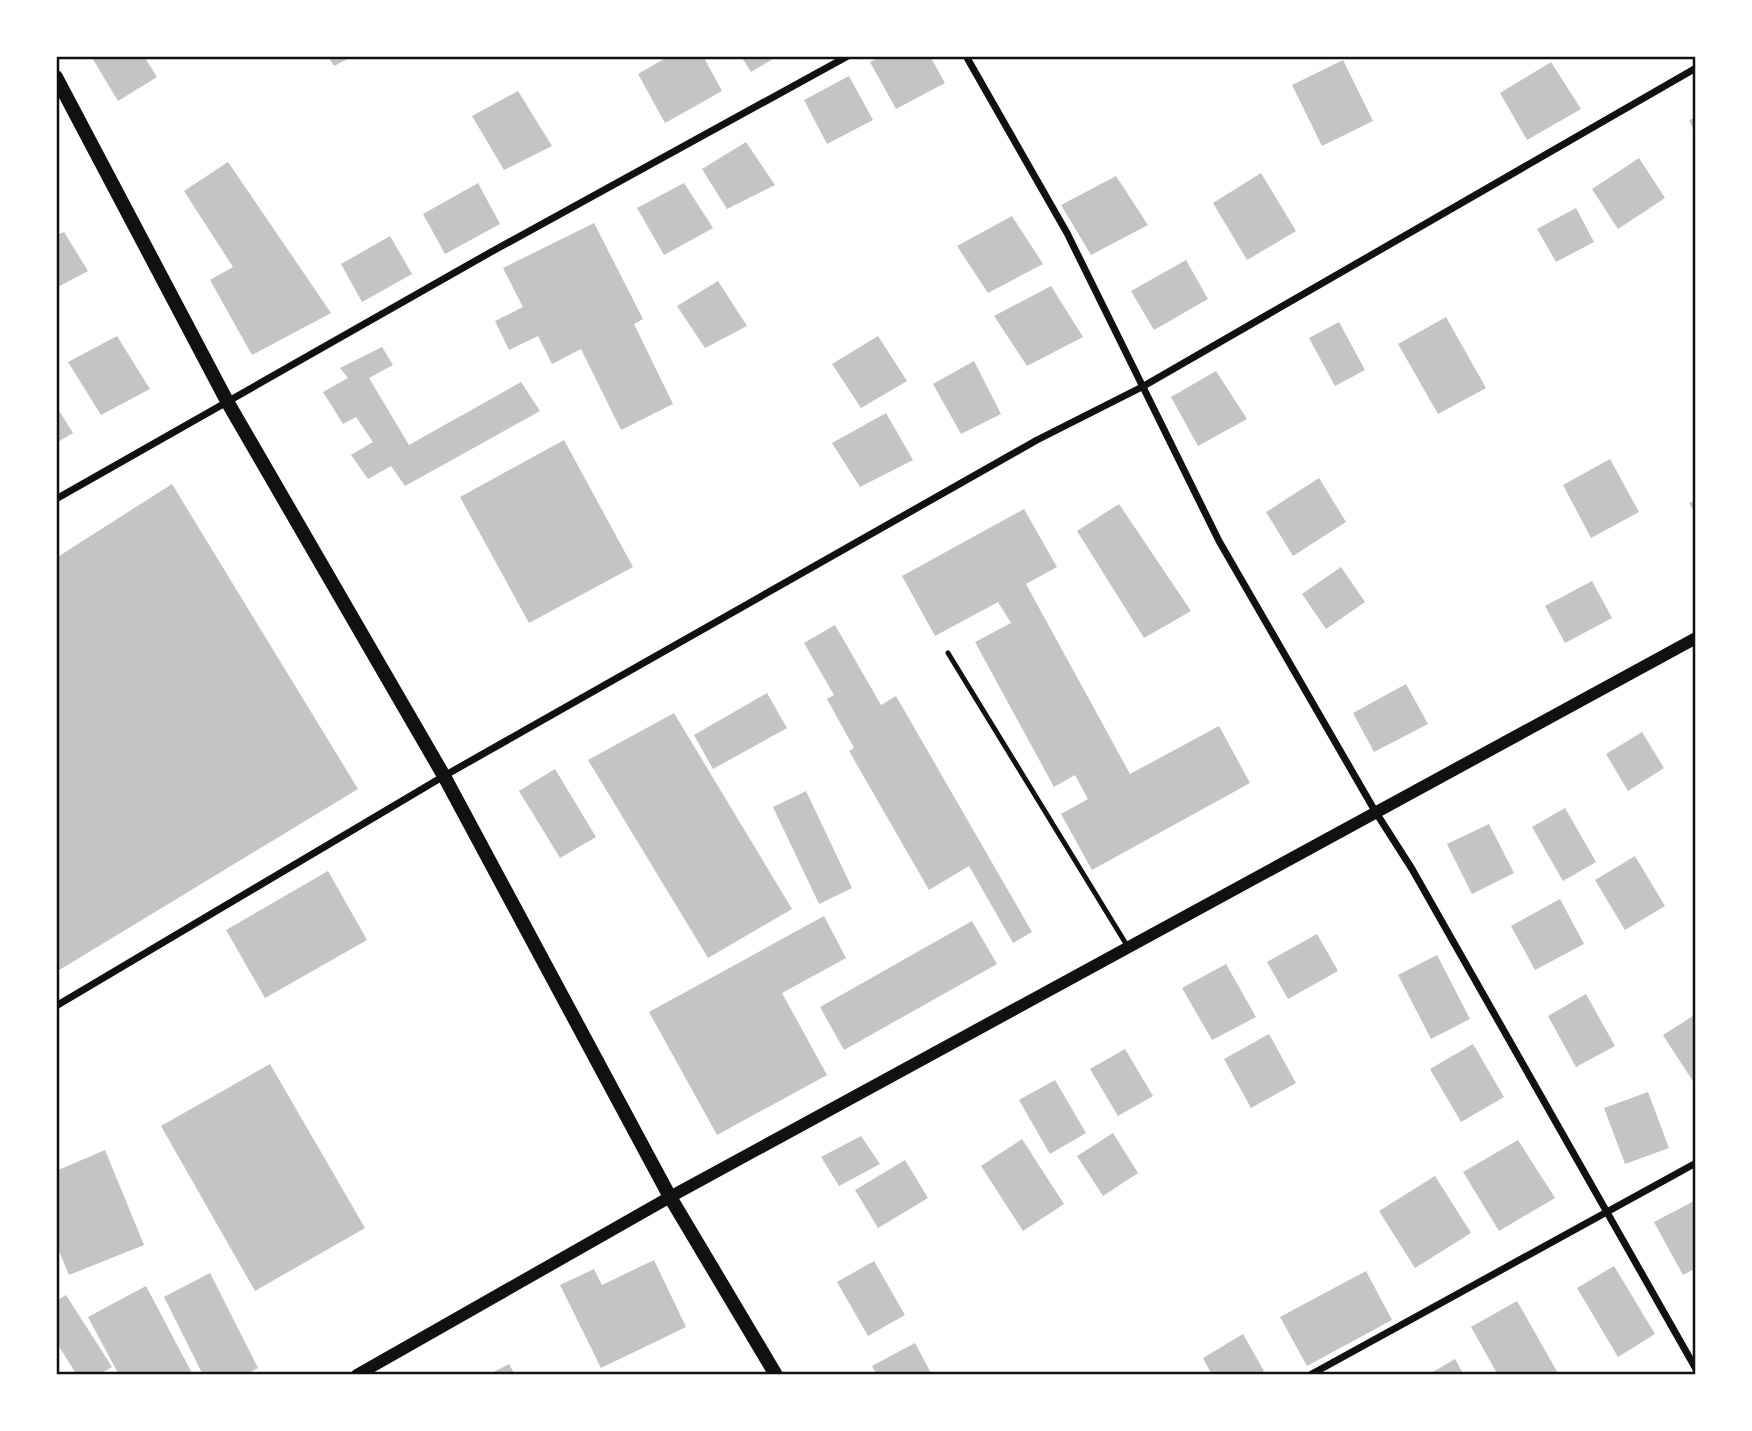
<svg xmlns="http://www.w3.org/2000/svg" width="1752" height="1431" viewBox="0 0 1752 1431" font-family="Manrope,sans-serif">
<style>
.building{fill:#c4c4c4}
.lines{fill:none;stroke-linecap:round;stroke-linejoin:round}
.service{stroke:#111;stroke-width:5}
.minor{stroke:#111;stroke-width:7}
.tertiary{stroke:#111;stroke-width:12}
.secondary{stroke:#111;stroke-width:14}
.neatline{fill:none;stroke:#111;stroke-width:2.5}
</style>
<rect width="100%" height="100%" fill="#fff"/>
<path class="building" d="M91 56H144L157 77 118 101Z
M328 56H353L334 66Z
M669 56H703L722 91 665 123 638 74Z
M741 56H778L751 72Z
M882 56H930L945 83 896 109 870 62Z
M1343 60 1373 121 1322 146 1292 85Z
M1551 62 1581 109 1527 140 1500 93Z
M849 76 873 120 827 144 804 100Z
M518 91 552 146 504 170 472 116Z
M1696 117V135L1689 120Z
M746 142 775 185 727 209 702 169Z
M1639 158 1665 198 1618 229 1592 189Z
M228 162 331 313 252 355 210 280 233 267 184 191Z
M1261 173 1296 231 1247 260 1213 203Z
M1116 176 1148 225 1091 255 1061 205Z
M478 183 500 224 445 254 423 214Z
M684 183 713 228 664 255 637 208Z
M1576 208 1594 242 1556 262 1537 229Z
M1012 216 1043 264 988 293 957 246Z
M594 223 643 319 634 324 673 404 621 430 581 349 552 364 538 336 509 350 495 321 523 307 503 268Z
M64 232 88 271 56 288V235Z
M390 236 412 274 362 302 341 264Z
M1186 260 1208 299 1154 330 1131 291Z
M718 281 747 326 705 348 677 306Z
M1051 286 1083 337 1027 366 994 316Z
M1446 317 1486 388 1438 414 1398 344Z
M1339 322 1365 370 1335 386 1309 338Z
M117 336 150 389 101 415 68 362Z
M878 336 907 381 861 408 832 364Z
M382 347 393 365 369 378 409 445 521 382 540 411 405 486 391 466 368 479 351 455 373 442 356 417 343 424 323 392 348 378 340 368Z
M974 361 1001 414 961 434 933 384Z
M1216 371 1247 419 1198 446 1171 397Z
M56 406 73 433 56 443Z
M886 413 913 460 860 487 832 443Z
M564 440 633 567 529 623 460 497Z
M1610 459 1639 512 1591 538 1563 485Z
M1319 478 1346 522 1293 556 1266 512Z
M172 484 358 789 56 972V558Z
M1696 500V515L1689 503Z
M1119 504 1191 611 1144 638 1077 531Z
M1024 509 1057 567 1026 584 1130 774 1219 726 1250 783 1092 870 1061 814 1088 799 1075 775 1054 787 975 642 1011 623 998 602 935 636 902 576Z
M1341 567 1365 602 1326 629 1302 594Z
M1592 581 1612 618 1565 643 1545 606Z
M835 625 881 705 896 696 1032 932 1013 943 969 866 929 890 849 751 854 748 827 699 834 695 804 643Z
M1406 684 1428 724 1374 752 1353 713Z
M767 693 787 728 713 769 694 735Z
M674 713 792 909 708 958 588 760Z
M1642 732 1664 768 1628 791 1606 754Z
M555 769 596 837 560 858 519 791Z
M806 791 852 888 819 904 773 807Z
M1565 808 1596 862 1563 881 1532 827Z
M1489 824 1514 873 1472 894 1447 844Z
M1635 856 1665 906 1625 930 1595 880Z
M328 871 367 940 265 998 226 930Z
M1560 899 1584 944 1535 970 1511 926Z
M824 916 846 958 782 993 827 1075 717 1135 649 1012Z
M972 921 997 964 844 1050 820 1007Z
M1317 934 1338 971 1288 999 1267 962Z
M1437 955 1470 1019 1431 1039 1398 975Z
M1226 964 1256 1017 1212 1040 1182 988Z
M1586 994 1615 1046 1576 1067 1548 1016Z
M1696 1014V1086L1663 1035Z
M1269 1034 1296 1083 1251 1108 1224 1059Z
M1473 1044 1504 1097 1461 1122 1430 1069Z
M1125 1049 1153 1096 1118 1116 1090 1069Z
M270 1064 365 1228 255 1291 161 1126Z
M1055 1080 1086 1133 1050 1154 1019 1100Z
M1648 1092 1669 1148 1625 1164 1604 1108Z
M1113 1133 1138 1173 1103 1196 1077 1156Z
M861 1136 880 1164 839 1186 821 1157Z
M1022 1139 1064 1204 1023 1231 981 1166Z
M1518 1140 1555 1198 1499 1231 1463 1172Z
M105 1150 144 1245 69 1275 56 1244V1171Z
M905 1160 928 1198 878 1228 855 1190Z
M1435 1176 1471 1233 1415 1268 1379 1211Z
M1696 1200V1268L1683 1275 1654 1222Z
M654 1260 686 1327 601 1368 560 1285 594 1269 602 1285Z
M874 1261 905 1315 868 1336 837 1282Z
M1614 1266 1655 1334 1618 1357 1577 1288Z
M1366 1271 1392 1320 1307 1366 1280 1317Z
M210 1273 258 1368 245 1375H203L164 1297Z
M146 1286 193 1375H119L88 1317Z
M66 1295 112 1367 98 1375H77L56 1342V1301Z
M1517 1301 1559 1375H1498L1471 1327Z
M1243 1334 1264 1371 1256 1375H1212L1203 1358Z
M915 1343 932 1375H877L872 1366Z
M1455 1359 1464 1375H1428Z
M509 1364 515 1375H488Z"/>
<g class="lines">
<path class="service" d="M948 653 1128 947"/>
<path class="minor" d="M966 56 1067 233 1219 541 1375 811 1412 869 1696 1369
M56 499 491 252 848 56
M56 1006 444 776 1037 440 1142 387 1696 68
M1310 1375 1696 1163"/>
<path class="tertiary" d="M357 1375 670 1197 1696 638"/>
<path class="secondary" d="M56 77 228 403 444 776 670 1197 776 1375"/>
</g>
<rect width="1752" height="1431" fill="none" stroke="#ffffff" stroke-width="116"/>
<rect x="58" y="58" width="1636" height="1315" class="neatline"/>
</svg>
